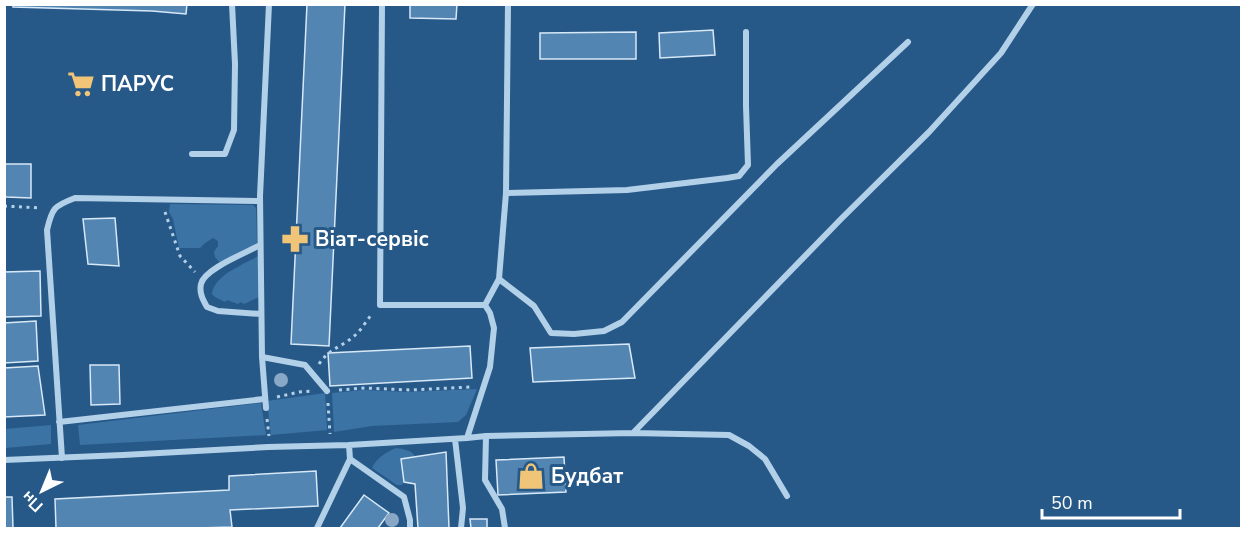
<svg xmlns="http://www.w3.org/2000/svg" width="1246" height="533" viewBox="0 0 1246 533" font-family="'Nunito Sans',sans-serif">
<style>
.green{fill:#3b73a5}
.building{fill:#5385b2;stroke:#d7e8f7;stroke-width:1.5}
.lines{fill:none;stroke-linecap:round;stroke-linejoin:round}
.path{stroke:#b3d0e9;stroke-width:3;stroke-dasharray:3 4.5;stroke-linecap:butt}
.minor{stroke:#b3d0e9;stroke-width:6}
.tree{fill:#88a8c5}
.labels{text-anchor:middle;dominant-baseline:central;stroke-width:6;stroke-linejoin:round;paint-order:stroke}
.poi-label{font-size:21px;font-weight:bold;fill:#fff;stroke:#275988;text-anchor:start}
</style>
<rect width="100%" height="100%" fill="#275988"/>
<path class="green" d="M170 204 253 205 256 208 257 243 220 263 215 257 214 252 218 246V241L213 238 205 243 200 248H179L173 219 169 212Z
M258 256 259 297 244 304 241 302 238 304 227 300 225 302 215 297 212 294C214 275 243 265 258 256Z
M477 389 466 415 458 422 372 426 334 432 332 393 363 390 407 392Z
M325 393 327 430 271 435 267 401Z
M261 403 266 435 80 445 78 425Z
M51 425V444L5 448V429Z
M396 448C403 449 411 450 415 456L401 459 404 482 402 485H397L372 468C376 458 387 452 396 448Z"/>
<path class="building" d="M13 4H187L186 14 152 11 13 7Z
M307 4H345L329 346 291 344Z
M410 4H457L456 19 410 18Z
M713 30 715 55 660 58 659 33Z
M636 32V59H540V33Z
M4 164H31V198L6 197 4 193Z
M115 218 119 266 88 264 83 219Z
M40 271 41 316 4 317V272Z
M36 321 38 361 4 363V323Z
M629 344 635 378 533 382 530 348Z
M470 346 472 378 330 386 328 353Z
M90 365H119L120 404 91 405Z
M38 366 45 415 4 417V368Z
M446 452 449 528H418L415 484 404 482 401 459Z
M564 457 566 492 498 495 496 460Z
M316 471 318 506 230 510 232 527 198 528H56L55 499 229 490V476Z
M364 495 389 513 378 528H340Z
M4 497H12L13 528H4Z
M470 519H487V528H471Z"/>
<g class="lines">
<path class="path" d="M4 206 41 208
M165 212 180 256 195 272
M319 364C330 348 340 348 353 337 361 331 366 321 372 314
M339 390 365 388 410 390 470 387
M277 397 299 392 312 391
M328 403 330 434
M267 419 269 436"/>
<path class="minor" d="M269 4 260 196 262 357 305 365 327 391
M382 4 380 305H485
M192 154H225L234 130 235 64 232 4
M506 193 627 190 727 178 739 176 748 165 746 106V32
M260 245C246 253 204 269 201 284 199 293 203 300 207 307L218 311 261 314
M499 279 534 306 551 333 574 334 604 331 622 322 777 164 908 42
M485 305 499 279 506 193 508 4
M262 357 266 408
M59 422 264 399
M633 433 841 219 929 132 1001 53 1033 4
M486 436 485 480 502 509 505 528
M467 438 490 367 494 328 490 313 485 305
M455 439 463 508 461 528
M62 458 47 230C52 208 54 206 75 198L259 201
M350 459 404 497 410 520V528
M4 460 123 455 268 447 349 445 467 438 486 436 633 433 729 435 749 446 765 459 787 496
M317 528 350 459 349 445"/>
</g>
<g class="tree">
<circle cx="281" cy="380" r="7"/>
<circle cx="392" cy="520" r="7"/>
</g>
<defs>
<symbol id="supermarket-bare" viewBox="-9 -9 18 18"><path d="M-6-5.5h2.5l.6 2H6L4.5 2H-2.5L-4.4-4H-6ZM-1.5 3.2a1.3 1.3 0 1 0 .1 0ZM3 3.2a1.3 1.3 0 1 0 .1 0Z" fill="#f1c578" stroke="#275988" stroke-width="2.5" paint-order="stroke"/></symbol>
<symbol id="pharmacy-bare" viewBox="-9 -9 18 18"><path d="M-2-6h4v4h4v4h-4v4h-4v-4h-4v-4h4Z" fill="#f1c578" stroke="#275988" stroke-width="2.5" paint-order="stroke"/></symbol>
<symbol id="shop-bare" viewBox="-9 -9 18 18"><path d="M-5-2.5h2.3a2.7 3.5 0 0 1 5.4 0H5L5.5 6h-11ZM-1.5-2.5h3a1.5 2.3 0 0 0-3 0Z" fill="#f1c578" stroke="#275988" stroke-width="2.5" paint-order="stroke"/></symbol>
</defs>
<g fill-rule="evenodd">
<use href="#supermarket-bare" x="62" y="65" width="38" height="38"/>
<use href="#pharmacy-bare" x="276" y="220" width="38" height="38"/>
<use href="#shop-bare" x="512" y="457" width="38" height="38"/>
</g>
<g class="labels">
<g class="poi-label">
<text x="101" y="84">ПАРУС</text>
<text x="315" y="239">Віат-сервіс</text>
<text x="551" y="476">Будбат</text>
</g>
</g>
<rect width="1246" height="533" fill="none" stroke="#ffffff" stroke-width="12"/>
<g transform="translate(42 491) rotate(223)" stroke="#275988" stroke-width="4.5" paint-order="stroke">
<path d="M0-4.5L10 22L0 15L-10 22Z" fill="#ffffff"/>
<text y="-9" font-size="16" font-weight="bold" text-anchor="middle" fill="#ffffff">Пн</text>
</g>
<path d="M1042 509v9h138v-9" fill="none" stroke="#ffffff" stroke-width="3"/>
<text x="1051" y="509" font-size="18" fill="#ffffff" stroke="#275988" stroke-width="4.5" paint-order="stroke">50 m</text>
</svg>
